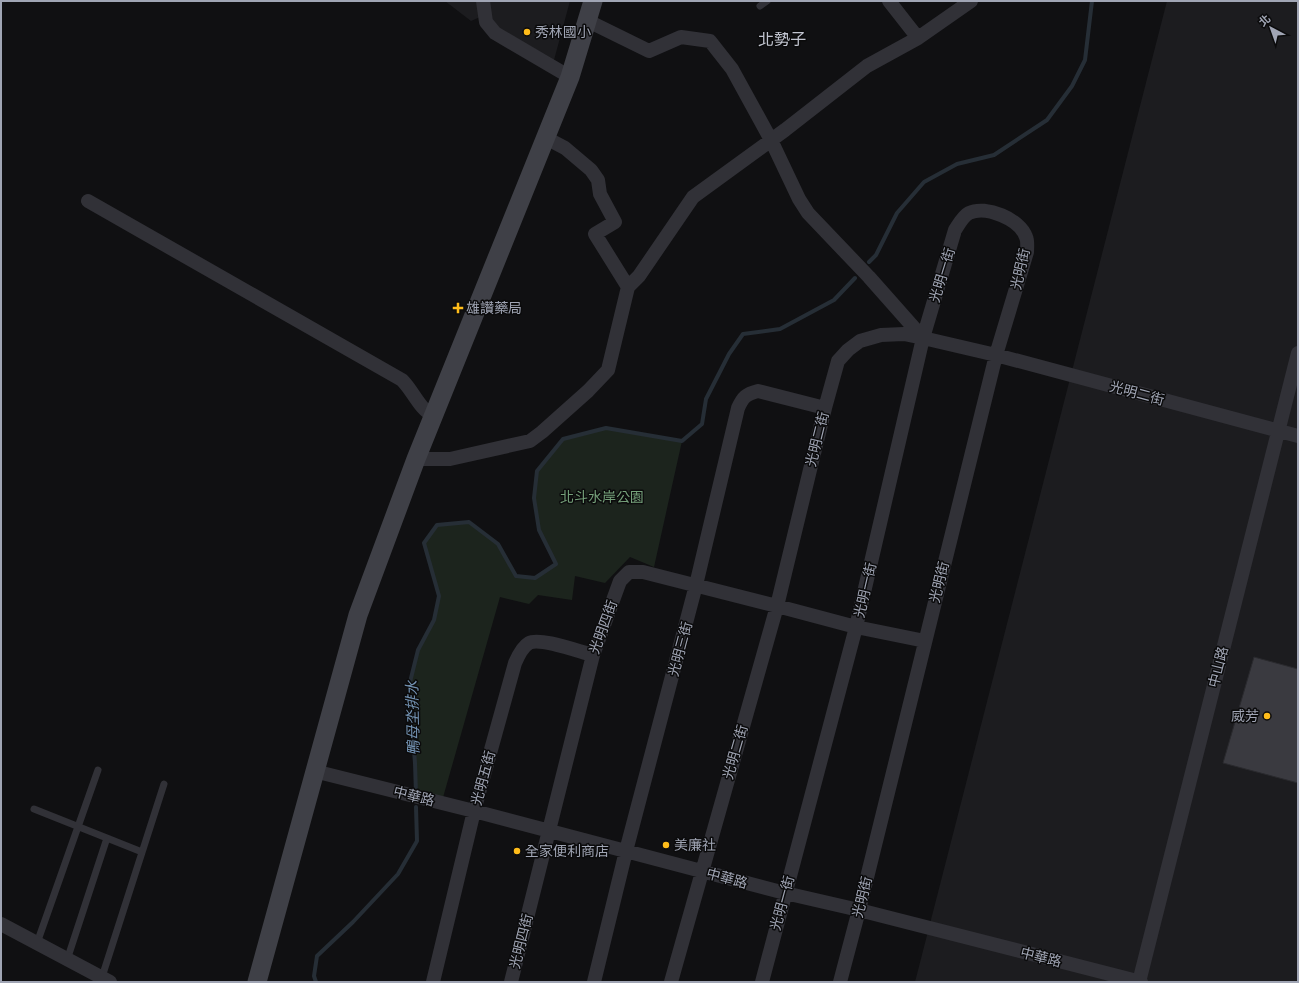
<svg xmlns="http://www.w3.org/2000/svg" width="1299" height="983" viewBox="0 0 1299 983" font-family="Jost,'Noto Sans TC',sans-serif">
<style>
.built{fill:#1c1c1f}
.green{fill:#1c241d}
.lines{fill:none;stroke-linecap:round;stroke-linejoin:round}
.stream{stroke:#262e36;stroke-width:4}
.building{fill:#3a3a40;stroke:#2a2a2e}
.lane{stroke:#313137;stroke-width:7}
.street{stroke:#313137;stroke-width:14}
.secondary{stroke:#3f4047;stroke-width:19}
.poi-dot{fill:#ffbc1a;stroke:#0b0b0c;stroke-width:1.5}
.labels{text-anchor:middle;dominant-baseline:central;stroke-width:3;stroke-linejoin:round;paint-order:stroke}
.poi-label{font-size:14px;fill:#a0a5b4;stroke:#0b0b0c;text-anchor:start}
.street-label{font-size:14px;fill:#a0a5b4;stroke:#0b0b0c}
.park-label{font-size:14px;fill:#75a07a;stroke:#0b0b0c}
.water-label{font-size:15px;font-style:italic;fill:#7392b2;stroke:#0b0b0c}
.quarter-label{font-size:16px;fill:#c1c4cf;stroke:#0b0b0c}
</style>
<rect width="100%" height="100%" fill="#101012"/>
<path class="built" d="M445 1H570L554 60 480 17 471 21Z
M1167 1H1298V982H915Z"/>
<path class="green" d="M606 428 682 441 654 567 630 557 605 583 575 576 572 600 538 595 529 604 500 597 442 801 416 795 409 686 418 652 434 619 439 596 424 543 437 525 469 523 498 544 516 576 535 578 556 564 539 530 535 492 537 471 563 439Z"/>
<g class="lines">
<path class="stream" d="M869 262 876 255 897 213 924 182 957 164 994 155 1047 120 1072 86 1085 60 1092 1
M416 794 415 763 409 686 418 650 434 620 439 596 424 543 437 525 469 522 498 544 516 576 535 578 556 564 539 530 534 498 537 471 563 439 606 428 682 441 702 424 706 399 729 354 743 334 780 329 834 300 855 278
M316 982 314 976 317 956 353 922 398 874 417 841 416 807"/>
</g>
<path class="building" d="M1254 657 1298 669V783L1223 763Z"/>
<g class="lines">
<path class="lane" d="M760 6 767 1
M34 809 142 852
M37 943 98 770
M67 960 107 838
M102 977 164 784"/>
<path class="street" d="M483 1 486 22 495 33 570 77
M889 1 918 38
M588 21 649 51 681 37 710 41 732 69 771 140 799 199 808 213 869 277 923 338
M546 138 565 148 591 170 598 180 600 194 615 222 595 234 628 287
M88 201 402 380C414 392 419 409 434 416
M416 459H450L530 441 542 432 588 391 608 370 628 287 639 276 693 197 785 130 867 66 918 38 971 1
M314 771 474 811 785 893 859 910 1141 982
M1 924 110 982
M433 982 474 811 515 663C518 656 522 647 529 643 540 637 580 652 593 655
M511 982 593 655 620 581 629 572H643L777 606 856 627 925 641
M594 982 626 851 696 585 738 408C743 397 746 394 758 391L825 408
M671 982 777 606 825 408 838 361 848 350 860 341 881 335 904 334 923 338 996 355 1298 436
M762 982 856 627 923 338 955 230C959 224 963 216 969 213 986 205 1020 219 1026 237 1028 241 1027 248 1027 252L996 355 859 910 840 982
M1139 982 1298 353"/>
<path class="secondary" d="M257 982 358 615 416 459 570 77 593 1"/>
</g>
<g class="poi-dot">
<circle cx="527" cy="32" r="4"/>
<path d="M456 302h4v4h4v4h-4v4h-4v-4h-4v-4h4z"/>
<circle cx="1267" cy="716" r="4"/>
<circle cx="666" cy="845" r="4"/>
<circle cx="517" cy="851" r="4"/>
</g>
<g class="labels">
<g class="poi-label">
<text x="535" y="32">秀林國小</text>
<text x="466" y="308">雄讚藥局</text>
<text x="1259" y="716" text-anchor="end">威芳</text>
<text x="674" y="845">美廉社</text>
<text x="525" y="851">全家便利商店</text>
</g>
<g class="street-label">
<text transform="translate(1020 269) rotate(-77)">光明街</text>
<text transform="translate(942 275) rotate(-73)">光明一街</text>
<text transform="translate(1137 393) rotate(15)">光明二街</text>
<text transform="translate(817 439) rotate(-76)">光明二街</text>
<text transform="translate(939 582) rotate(-76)">光明街</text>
<text transform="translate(865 590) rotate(-77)">光明一街</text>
<text transform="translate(603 627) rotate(-70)">光明四街</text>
<text transform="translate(680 649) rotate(-75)">光明三街</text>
<text transform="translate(1218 667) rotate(-76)">中山路</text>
<text transform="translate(735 752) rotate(-74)">光明二街</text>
<text transform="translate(483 778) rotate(-75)">光明五街</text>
<text transform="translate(414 796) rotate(14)">中華路</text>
<text transform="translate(727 878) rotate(15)">中華路</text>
<text transform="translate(862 897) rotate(-76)">光明街</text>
<text transform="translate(782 903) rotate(-75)">光明一街</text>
<text transform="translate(521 941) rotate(-76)">光明四街</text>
<text transform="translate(1041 957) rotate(14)">中華路</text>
</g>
<g class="park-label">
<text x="602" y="497">北斗水岸公園</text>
</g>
<g class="water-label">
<text transform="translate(413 718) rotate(-91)">鴨母坔排水</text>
</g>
<g class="quarter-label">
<text x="782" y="39">北勢子</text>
</g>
</g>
<rect width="1299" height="983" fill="none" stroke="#a0a5b4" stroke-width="4"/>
<g transform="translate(1271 28) rotate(319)" stroke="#0b0b0c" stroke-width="3" paint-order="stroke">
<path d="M0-3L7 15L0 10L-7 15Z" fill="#a0a5b4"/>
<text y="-6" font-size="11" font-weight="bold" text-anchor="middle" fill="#a0a5b4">北</text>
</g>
</svg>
